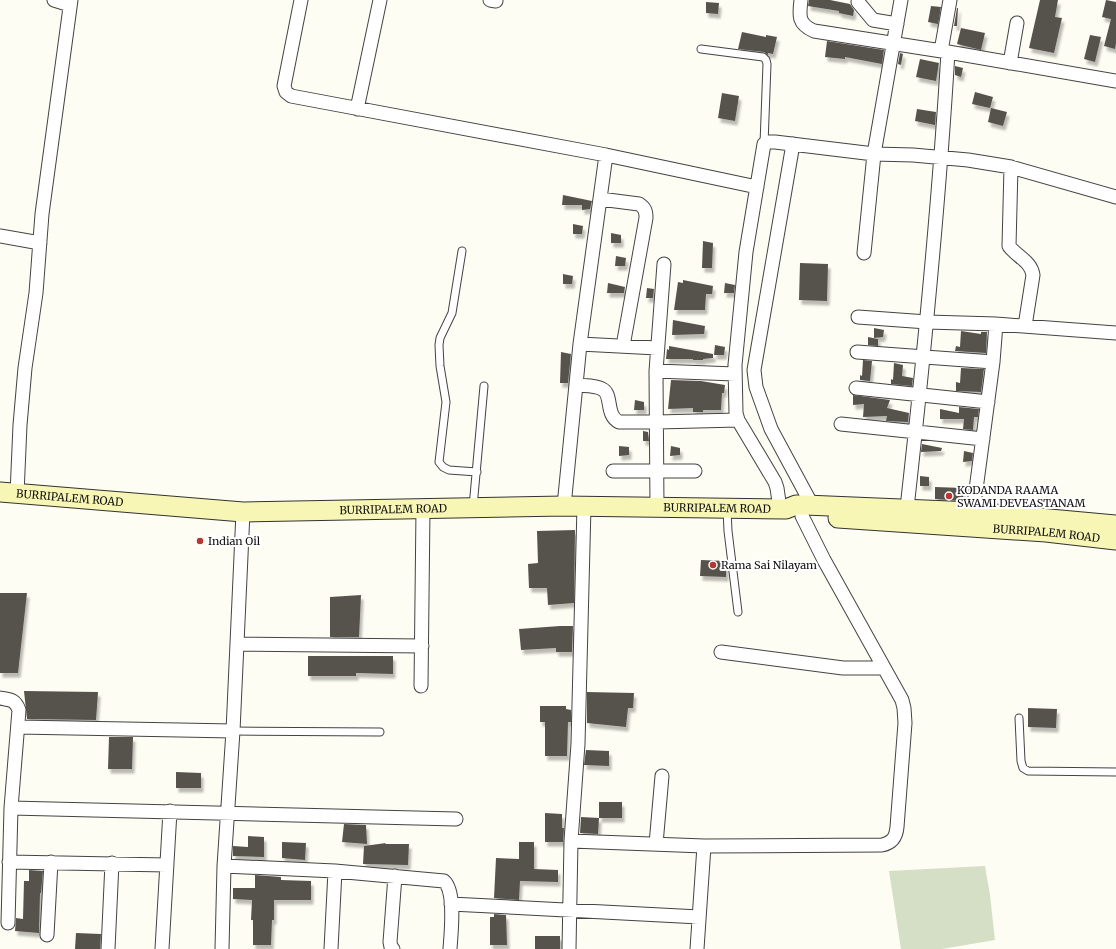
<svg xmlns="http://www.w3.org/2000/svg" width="1116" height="949" viewBox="0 0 1116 949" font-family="Merriweather,serif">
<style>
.cemetery{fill:#d5dfc5}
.building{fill:#57524d;filter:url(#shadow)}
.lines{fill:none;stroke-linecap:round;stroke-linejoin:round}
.lane-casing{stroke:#434343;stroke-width:9}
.street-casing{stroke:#434343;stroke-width:15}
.secondary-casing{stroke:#323232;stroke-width:21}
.lane{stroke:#fff;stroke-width:7}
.street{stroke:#fff;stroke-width:13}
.secondary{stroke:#f8f6b4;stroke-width:19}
.poi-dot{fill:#b53632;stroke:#fff;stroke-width:1.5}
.labels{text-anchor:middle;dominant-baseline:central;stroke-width:4;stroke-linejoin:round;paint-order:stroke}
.poi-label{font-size:11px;fill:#101010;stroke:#fff;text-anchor:start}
.street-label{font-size:11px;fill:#101010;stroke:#fff}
</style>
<defs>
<filter id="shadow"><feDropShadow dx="2.5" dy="4.5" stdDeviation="1" flood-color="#0004"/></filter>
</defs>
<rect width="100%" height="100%" fill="#fefdf3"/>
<path class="cemetery" d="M985 866 990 895 995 940 942 949H901L889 871Z"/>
<path class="building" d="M809 0H830L850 4 854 10 853 16 839 13V11L808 6Z
M1040 0H1058L1055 17 1062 18 1054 53 1029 48Z
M1106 0 1116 2V43L1115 49 1104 46 1111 19 1102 17Z
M706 2 719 3 718 14 706 13Z
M931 6 941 7 938 24 928 22Z
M957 8H958L957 26H954Z
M961 28 985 33 981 50 957 44Z
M742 32 766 37V35L777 37 773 54 768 53V55L764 52 738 49Z
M1090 35 1101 37 1095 62 1084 59Z
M827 41 884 50 882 64 845 57V59L825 57Z
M900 53 903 54 901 65 898 64Z
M920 59 939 63 936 81 916 77Z
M955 66 963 68 961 77 955 75Z
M975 92 993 97 990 108 972 104Z
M722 93 739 96 735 121 718 118Z
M991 108 1007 112 1003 126 988 122Z
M917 109 936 112 935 125 915 121Z
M563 195 592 201 590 209 582 210V205H562Z
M573 224 583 226 582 234H573Z
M611 233 621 235V243H611Z
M703 241 713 243 712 268H702Z
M616 256 626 258 625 266H615Z
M800 263 828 264 827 301 799 300Z
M563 274 573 276 572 284H563Z
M683 280 713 286 712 294H706L705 310H674L678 282 683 283Z
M608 283 625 287 624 293H607Z
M725 283 735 285 734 293H724Z
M647 288 654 289 653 298H646Z
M673 320 705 326 704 334 672 335Z
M874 328 884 330 883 337 874 338Z
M961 331 981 334V332H987L986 353 955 351 956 346 960 347Z
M868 337 878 339V346L868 345Z
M715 345 725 347 724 355H714Z
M669 346 713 354V358L703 359V360H693V359H666L667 349 669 350Z
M561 352 571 354 568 383H560Z
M863 360 872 361 870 381 860 380V375L862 376Z
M894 363 903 365 902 376 913 378 912 386 891 384V379L893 380Z
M961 368 984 369 981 392 956 391V382L960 383Z
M671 380 701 381 725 385 724 393H722L721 410H703V412H693V408L668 409Z
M853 395 890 400 887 408 909 413 908 422 886 421 887 416 863 417 864 404 853 405Z
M635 400 644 402V410H634Z
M959 407 979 409 978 417H974L973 430 963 429 964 419H940V409L959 413Z
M643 431 648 432 649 441H643Z
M922 444 942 448 941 451 921 452Z
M619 446 629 447V455L619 456Z
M671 446 680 448V455L670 456Z
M964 451 973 453 972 461 963 462Z
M920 476 929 477V486H920Z
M935 487 963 488V501L935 499Z
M575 530 574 603 548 605 547 588H529L528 564 538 563 537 531Z
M701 560 726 561V577L700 576Z
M0 593H27L18 673H0Z
M361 595 359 637H330V597Z
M560 626H573L572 652H556V648L521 650 519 629Z
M308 656H393V674L356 673V676H308Z
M24 691 98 692 96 720 27 719Z
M587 692 634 693 633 708H628L626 727 587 723Z
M540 706H566V709L571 710V722H568L567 756H545V722H540Z
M1028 708 1057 709 1056 728 1028 727Z
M109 737H133L132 769H108Z
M586 750 609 751V766L584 765Z
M176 772 201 773V788H176Z
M599 802H622V818H599Z
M545 813 562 814V828H564L563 842H545Z
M581 817 599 818 598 834 580 833Z
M344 824 366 825 367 844 342 842Z
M248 836 264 837V857L233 856V846L248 847Z
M282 842 306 843 305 860 282 858Z
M519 842H534V869L558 870V882L520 881 519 900 494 898 496 858 519 859Z
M386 843 385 844H409L408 865 363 864 364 846Z
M29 870 43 871 41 893H40L39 933 15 931 16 918 23 919 24 881H29Z
M255 875 281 877V880L311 881V900H274V920H272L271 945H253V920H251L252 900 233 899V888H255Z
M494 914 506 915 507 945H490V917H494Z
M76 933 101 934 100 949H75Z
M535 936H560V949H535Z"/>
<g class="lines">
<defs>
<path id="lane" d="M701 49 763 57 766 60 767 64 764 144
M462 251 452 313 440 338 439 345 440 366 446 402 439 462 443 467 449 470 477 472
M473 507 484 386
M727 509 728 531 738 612
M1019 718 1021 761 1023 768 1028 771 1116 772
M233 731 380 732"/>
<path id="street" d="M54 0 70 5
M301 0 284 86 286 92 291 96 606 155 757 187
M490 0 496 1
M801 0C799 16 798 24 814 31L948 52 1116 81
M858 2 873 20 897 24
M941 51 950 0
M1010 63 1017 23
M357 109 380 0
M793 144 754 370 756 387 771 429 812 505
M1011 167 1009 246C1017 257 1031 261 1033 275L1025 326
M600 199 639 204C645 208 646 211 646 218L623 346
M0 236 40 243
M864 253 874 154 901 0
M858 317 927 322 996 324 1116 333
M580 344 657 348
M857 352 993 362
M656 371 735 374
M576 385C584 386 595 385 602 389 613 394 605 415 619 422H657L738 420
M856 388 988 402
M841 424 983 439
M613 471H695
M17 494 20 425 25 368 36 293 42 214 71 0
M564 506 580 344 606 155
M657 508 656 371 664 264
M907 508C924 356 939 204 948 52
M780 509 777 488 775 482 738 420 736 413 735 365 746 252 764 144 767 142H775L874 154 913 155 968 160 1011 167 1116 197
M973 512 993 362 996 324
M238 644 422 646
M721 652 843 668H884
M421 686 423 509
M0 698C10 700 15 699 19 710L11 808 8 923
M18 727 233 731
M11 808 456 819
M571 841 704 846 882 845C892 843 896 838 897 827L905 723 904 708 902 700 824 560 802 516
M656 844 662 776
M9 862 167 865
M224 866 335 871 444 881C456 892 451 933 450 949
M451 904 699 917
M47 935 51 862
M108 949 112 863
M162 949 170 811
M222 949 224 866 233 731 243 512
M331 949 335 871
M393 949 391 947 390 942 395 876
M569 949 571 841 578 744 584 506
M697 949 704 846"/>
<g id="secondary">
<path id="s1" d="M0 492 243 512 564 506 786 509 796 505H805L973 512 1116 525"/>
<path id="s2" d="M838 518 1046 532 1116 540"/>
</g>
</defs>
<use href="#lane" class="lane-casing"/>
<use href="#street" class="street-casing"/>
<use href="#secondary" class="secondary-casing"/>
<use href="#lane" class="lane"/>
<use href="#street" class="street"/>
<use href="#secondary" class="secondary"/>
</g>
<g class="poi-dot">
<circle cx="949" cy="496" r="4"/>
<circle cx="200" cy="541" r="4"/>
<circle cx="713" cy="565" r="4"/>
</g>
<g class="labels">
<g class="poi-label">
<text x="957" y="490">KODANDA RAAMA<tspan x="957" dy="13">SWAMI DEVEASTANAM</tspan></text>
<text x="208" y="541">Indian Oil</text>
<text x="721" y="565">Rama Sai Nilayam</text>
</g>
<g class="street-label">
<text stroke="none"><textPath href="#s1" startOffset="70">BURRIPALEM ROAD</textPath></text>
<text stroke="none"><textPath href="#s1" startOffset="718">BURRIPALEM ROAD</textPath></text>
<text stroke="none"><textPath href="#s1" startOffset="394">BURRIPALEM ROAD</textPath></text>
<text stroke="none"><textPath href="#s2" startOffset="209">BURRIPALEM ROAD</textPath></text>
</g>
</g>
</svg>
